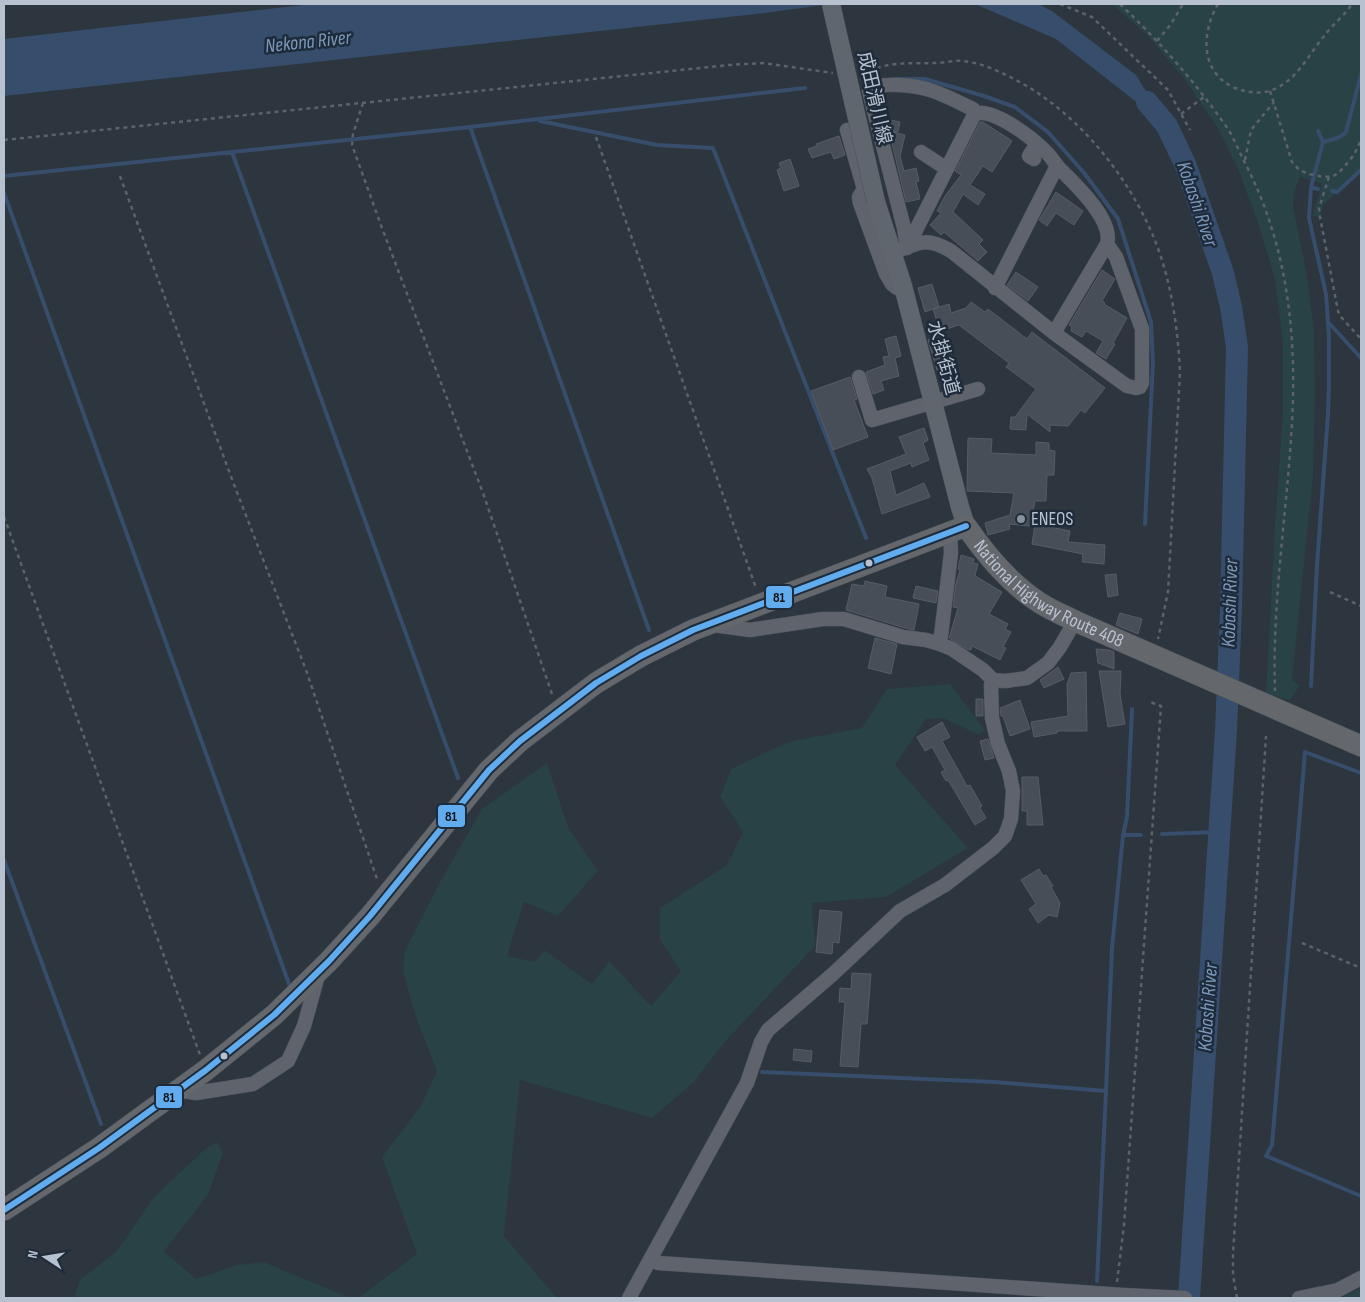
<svg xmlns="http://www.w3.org/2000/svg" width="1365" height="1302" viewBox="0 0 1365 1302" font-family="'Sofia Sans Condensed','Noto Sans JP',sans-serif">
<style>
.green{fill:#284246}
.water{fill:#364e6b}
.lines{fill:none;stroke-linecap:round;stroke-linejoin:round}
.stream{stroke:#364e6b;stroke-width:4}
.river{stroke:#364e6b;stroke-width:22}
.building{fill:#484e57;stroke:#555c66}
.minor-casing{stroke:#4c5159;stroke-width:15}
.major-casing{stroke:#4b515b;stroke-width:19}
.highway-casing{stroke:#4a515a;stroke-width:22}
.path{stroke:#5b6269;stroke-width:2.5;stroke-dasharray:4 4;stroke-linecap:butt}
.minor{stroke:#5e636c;stroke-width:14}
.major{stroke:#60666e;stroke-width:18}
.highway{stroke:#64676b;stroke-width:21}
.major-bridge-casing{stroke:#4b515b;stroke-width:19;stroke-linecap:butt}
.major-bridge{stroke:#60666e;stroke-width:18}
.bus-1-casing{stroke:#1e2b3b;stroke-width:10}
.bus-1{stroke:#60acee;stroke-width:6}
.poi-dot{fill:#87909d;stroke:#1e2b3b;stroke-width:2}
.bus-dot{fill:#b8c1cf;stroke:#1e2b3b;stroke-width:2}
.labels{text-anchor:middle;dominant-baseline:central;stroke-width:5;stroke-linejoin:round;paint-order:stroke}
.street-label{font-size:19px;fill:#b8c1cf;stroke:#1e2b3b}
.poi-label{font-size:19px;fill:#b8c1cf;stroke:#1e2b3b;text-anchor:start}
.water-label{font-size:20px;font-style:italic;fill:#7c98b9;stroke:#1e2b3b}
.line-badge{stroke:#1e2b3b;stroke-width:2}
.pale-badge-label{font-size:14px;text-anchor:middle;font-weight:bold;fill:#111}
</style>
<rect width="100%" height="100%" fill="#2d353f"/>
<path class="green" d="M1112 4H1361V170L1323 205 1320 217 1312 216 1322 184 1300 177 1294 193 1293 207 1306 269 1314 329 1315 397 1313 476 1292 680 1300 685 1290 700 1266 694 1275 524 1283 412V344L1275 280 1258 223 1238 169 1217 127 1182 76 1147 35Z
M950 684 985 730 979 735 943 718 926 719 895 765 968 848 886 897 812 903 815 946 723 1044 694 1082 652 1118 520 1080 504 1236 557 1298H358L417 1254 382 1157 420 1107 437 1071 414 1012 403 971 405 950 440 882 482 809 547 763 568 827 598 871 558 916 524 902 507 956 535 962 544 950 592 984 609 961 651 1006 681 971 660 940V908L727 865 743 832 720 797 731 769 788 742 862 728 887 689Z
M217 1142 223 1153 208 1195 164 1251 196 1279 237 1265 264 1262 350 1298H74L80 1280 117 1251 153 1198 204 1150Z
M1361 1288V1298H1340Z"/>
<path class="water" d="M312 4H832L756 14 4 96V39Z
M975 4H1038L1052 11 1136 75 1167 126 1056 39Z"/>
<g class="lines">
<path class="stream" d="M897 79H925L984 96 1015 107 1048 132 1085 174 1118 219 1151 322 1153 362 1145 524
M540 121 657 145 713 148 866 538
M470 127 649 630
M1323 142C1332 139 1340 139 1346 132L1361 75
M232 152 458 778
M4 176 470 127 805 88
M1311 187 1318 189
M1332 191 1337 192 1361 170
M4 193 289 984
M1329 323 1361 358
M1311 686 1317 565 1328 414 1329 384V337L1326 294 1309 218 1311 187 1323 142 1318 131
M1361 773 1305 752 1272 1145 1266 1156 1361 1196
M1162 834 1219 832
M1123 835 1127 817 1132 709
M4 860 101 1124
M762 1072 994 1082 1106 1091 1112 948 1123 835H1141
M1097 1281 1106 1091"/>
<path class="river" d="M1147 102 1167 126 1186 166 1223 273 1231 307 1237 347 1231 609 1226 730 1189 1298"/>
</g>
<path class="building" d="M885 119 900 122 898 132 888 130Z
M980 122H983L1012 141 992 172 983 166 970 185 985 194 978 205 963 194 953 212 983 240 979 244 987 252 978 261 944 232 941 235 930 225 941 213 937 211 945 196 961 175 955 171Z
M889 131 905 135 900 156 904 171 916 168 919 181 916 182 920 199 906 202Z
M839 136 845 155 834 159 831 152 812 158 808 149 817 146 816 144Z
M790 159 799 186 784 191 777 170 781 168 779 163Z
M1056 192 1083 211 1074 225 1056 213 1047 226 1039 220Z
M1102 270 1115 279 1102 301 1105 303 1104 304 1127 318 1113 343 1115 344 1106 359 1096 353 1103 341 1086 331 1082 337 1071 331 1072 327 1069 325Z
M1016 272 1038 287 1028 301 1007 285Z
M932 284 939 307 925 312 918 288Z
M971 302 985 312 988 309 1027 339 1032 332 1105 388 1085 413 1081 410 1068 426 1050 425V432L1027 414 1026 430 1010 429 1011 417H1015L1036 389 1006 367 1009 363 959 325 940 331 933 309 949 304 951 313 966 308Z
M945 334 954 365 937 370 928 340Z
M896 336 901 356 895 358 899 376 881 381 884 390 873 394 866 372 885 365 883 357 889 356 885 339Z
M850 377 857 399 854 400 868 437 833 450 811 391Z
M924 428 928 440 923 443 929 460 912 467 911 463 890 471 896 495 924 483 930 497 882 514 872 478 867 469 906 454 899 437Z
M968 438 992 439 991 453 1036 455V442L1049 443V450L1055 451 1054 475H1047L1046 501H1035L1030 526 1009 524 1010 529 988 535 985 523 1010 515 1014 493 967 491Z
M1035 524 1070 531 1068 542 1105 545 1104 564 1082 562 1083 554 1032 544Z
M961 555 974 559 973 563 978 564 975 575 977 577 1002 592 989 614 1008 624 1005 629 1011 632 1003 647 1006 648 1000 660 972 646 971 650 967 649 949 638 958 608 953 607 956 583 960 570 958 569Z
M1116 574 1118 595 1108 597 1105 575Z
M865 581 887 586 885 597 919 604 914 630 905 628 846 610 852 584 864 586Z
M916 586 938 591 936 603 913 598Z
M1120 613 1142 619 1138 634 1116 625Z
M875 638 897 644 891 674 868 668Z
M1096 649 1109 650 1114 652V669L1098 663Z
M1058 667 1064 679 1044 688 1040 680Z
M1099 671H1121L1120 694 1125 724 1108 727Z
M1086 672 1087 731H1057V733L1034 737 1031 722 1068 716 1067 684 1071 673Z
M976 699H983V716H976Z
M1020 700 1030 729 1010 736 1003 716H1001L1000 708Z
M942 722 950 737 942 741 967 786 970 785 982 806 980 808 986 818 975 825 948 780 946 781 941 772 945 770 932 747 925 751 917 737Z
M988 739 994 758 985 760 980 741Z
M1022 777H1038L1043 825H1027V811H1022Z
M1039 869 1043 876 1046 875 1053 886 1051 887 1060 903 1057 917 1049 915 1038 923 1029 909 1036 904 1021 880Z
M820 910 842 912 839 943 833 942 832 954 816 952Z
M852 973 871 974 867 1024H861L858 1067 840 1066 845 1002H839L840 988 851 989Z
M794 1049 812 1051 811 1062 793 1060Z"/>
<g class="lines">
<defs>
<path id="minor" d="M847 130 864 189 859 197 860 203 886 274 892 284 897 288 903 286
M921 152 947 169
M1034 159 1029 156 1037 144
M914 245 915 232 921 220 973 117 976 113C997 110 1034 139 1048 154 1052 158 1055 164 1060 169 1075 184 1114 220 1107 244L1054 333
M907 248 904 228 869 91C880 80 919 86 933 91 947 96 960 103 973 109L976 113
M892 253C918 244 924 235 951 251L1054 333 1127 386 1136 388 1140 387 1142 383V329L1116 257 1107 244
M995 288 1057 166
M859 377 872 420 978 389
M713 625 750 630 823 619H844L903 637 926 640 940 644 952 649 983 670 993 680 1005 681 1027 678 1048 663 1060 647 1075 621
M940 644 951 553 950 532
M179 1090 196 1093 253 1084 288 1061 304 1026 319 972
M651 1258 658 1263 1123 1295 1185 1298
M629 1298 747 1083 761 1042 768 1030 833 974 900 911 945 885 993 848 1005 836 1011 819 1013 791 1009 771 998 744 992 718 991 685 993 680
M1299 1298 1338 1290 1361 1278"/>
<path id="major" d="M876 202 903 286 960 507 966 526"/>
<g id="highway">
<path id="s1" d="M4 1210 99 1148 206 1070 274 1015 329 961 370 916 489 770 520 741 596 683 641 656 693 630 966 526C986 555 1010 584 1040 603 1051 610 1063 615 1075 621L1361 746"/>
</g>
</defs>
<use href="#minor" class="minor-casing"/>
<use href="#major" class="major-casing"/>
<use href="#highway" class="highway-casing"/>
<path class="path" d="M1060 4 1092 17 1168 90 1190 130
M1120 4C1160 42 1196 83 1228 129 1235 140 1239 152 1245 163 1287 244 1297 333 1292 423 1287 512 1272 601 1275 691
M1218 4C1201 33 1200 73 1235 88 1246 92 1258 94 1269 91 1296 83 1308 55 1325 35 1333 24 1345 15 1352 4
M1157 41 1171 24 1183 4
M863 76C883 60 910 64 935 63 944 63 953 60 962 61 979 62 996 70 1012 78 1080 112 1137 185 1161 257 1173 294 1178 333 1180 372L1168 592 1158 639
M1270 91 1292 162C1298 170 1304 173 1314 175 1335 180 1337 175 1350 160 1355 153 1358 148 1361 139
M363 103 353 134 352 145 382 228 483 493 553 697
M1181 114 1204 97
M596 137 756 588
M4 140 729 65 763 63 833 73
M1245 160 1251 130 1274 102
M120 176 233 482 306 670 378 882
M1329 177 1319 208 1320 217 1338 311 1340 316 1361 339
M4 517 200 1055
M1330 592 1361 606
M1302 943 1361 968
M1117 1282 1124 1225 1161 706 1150 702
M1237 1298 1233 1275V1254L1266 736"/>
<use href="#minor" class="minor"/>
<use href="#major" class="major"/>
<use href="#highway" class="highway"/>
<defs>
<path id="major-bridge" d="M831 4 876 202"/>
</defs>
<use href="#major-bridge" class="major-bridge-casing"/>
<use href="#major-bridge" class="major-bridge"/>
<defs>
<path id="bus-1" d="M4 1210 99 1148 206 1070 274 1015 329 961 370 916 489 770 520 741 596 683 641 656 693 630 966 526"/>
</defs>
<use href="#bus-1" class="bus-1-casing"/>
<use href="#bus-1" class="bus-1"/>
</g>
<circle class="poi-dot" cx="1021" cy="519" r="5"/>
<g class="bus-dot">
<circle cx="869" cy="563" r="4.5"/>
<circle cx="224" cy="1056" r="4.5"/>
</g>
<g class="labels">
<g class="street-label">
<text transform="translate(874 98) rotate(77)">成田滑川線</text>
<text transform="translate(943 358) rotate(75)">水掛街道</text>
<text stroke="none"><textPath href="#s1" startOffset="1310">National Highway Route 408</textPath></text>
</g>
<g class="poi-label">
<text x="1031" y="519">ENEOS</text>
</g>
<g class="water-label">
<text transform="translate(308 42) rotate(-6)">Nekona River</text>
<text transform="translate(1197 204) rotate(71)">Kobashi River</text>
<text transform="translate(1230 603) rotate(-88)">Kobashi River</text>
<text transform="translate(1208 1007) rotate(-86)">Kobashi River</text>
</g>
</g>
<g class="line-badge">
<rect x="765" y="585" width="28" height="24" rx="5" fill="#60acee"/>
<rect x="437" y="804" width="29" height="24" rx="5" fill="#60acee"/>
<rect x="155" y="1085" width="28" height="24" rx="5" fill="#60acee"/>
</g>
<g class="pale-badge-label">
<text x="779" y="602">81</text>
<text x="451" y="821">81</text>
<text x="169" y="1102">81</text>
</g>
<rect width="1365" height="1302" fill="none" stroke="#b8c1cf" stroke-width="10"/>
<g transform="translate(45 1257) rotate(282)" stroke="#1e2b3b" stroke-width="4" paint-order="stroke">
<path d="M0-4L9 19L0 12L-9 19Z" fill="#b8c1cf"/>
<text y="-8" font-size="14" font-weight="bold" text-anchor="middle" fill="#b8c1cf">N</text>
</g>
</svg>
